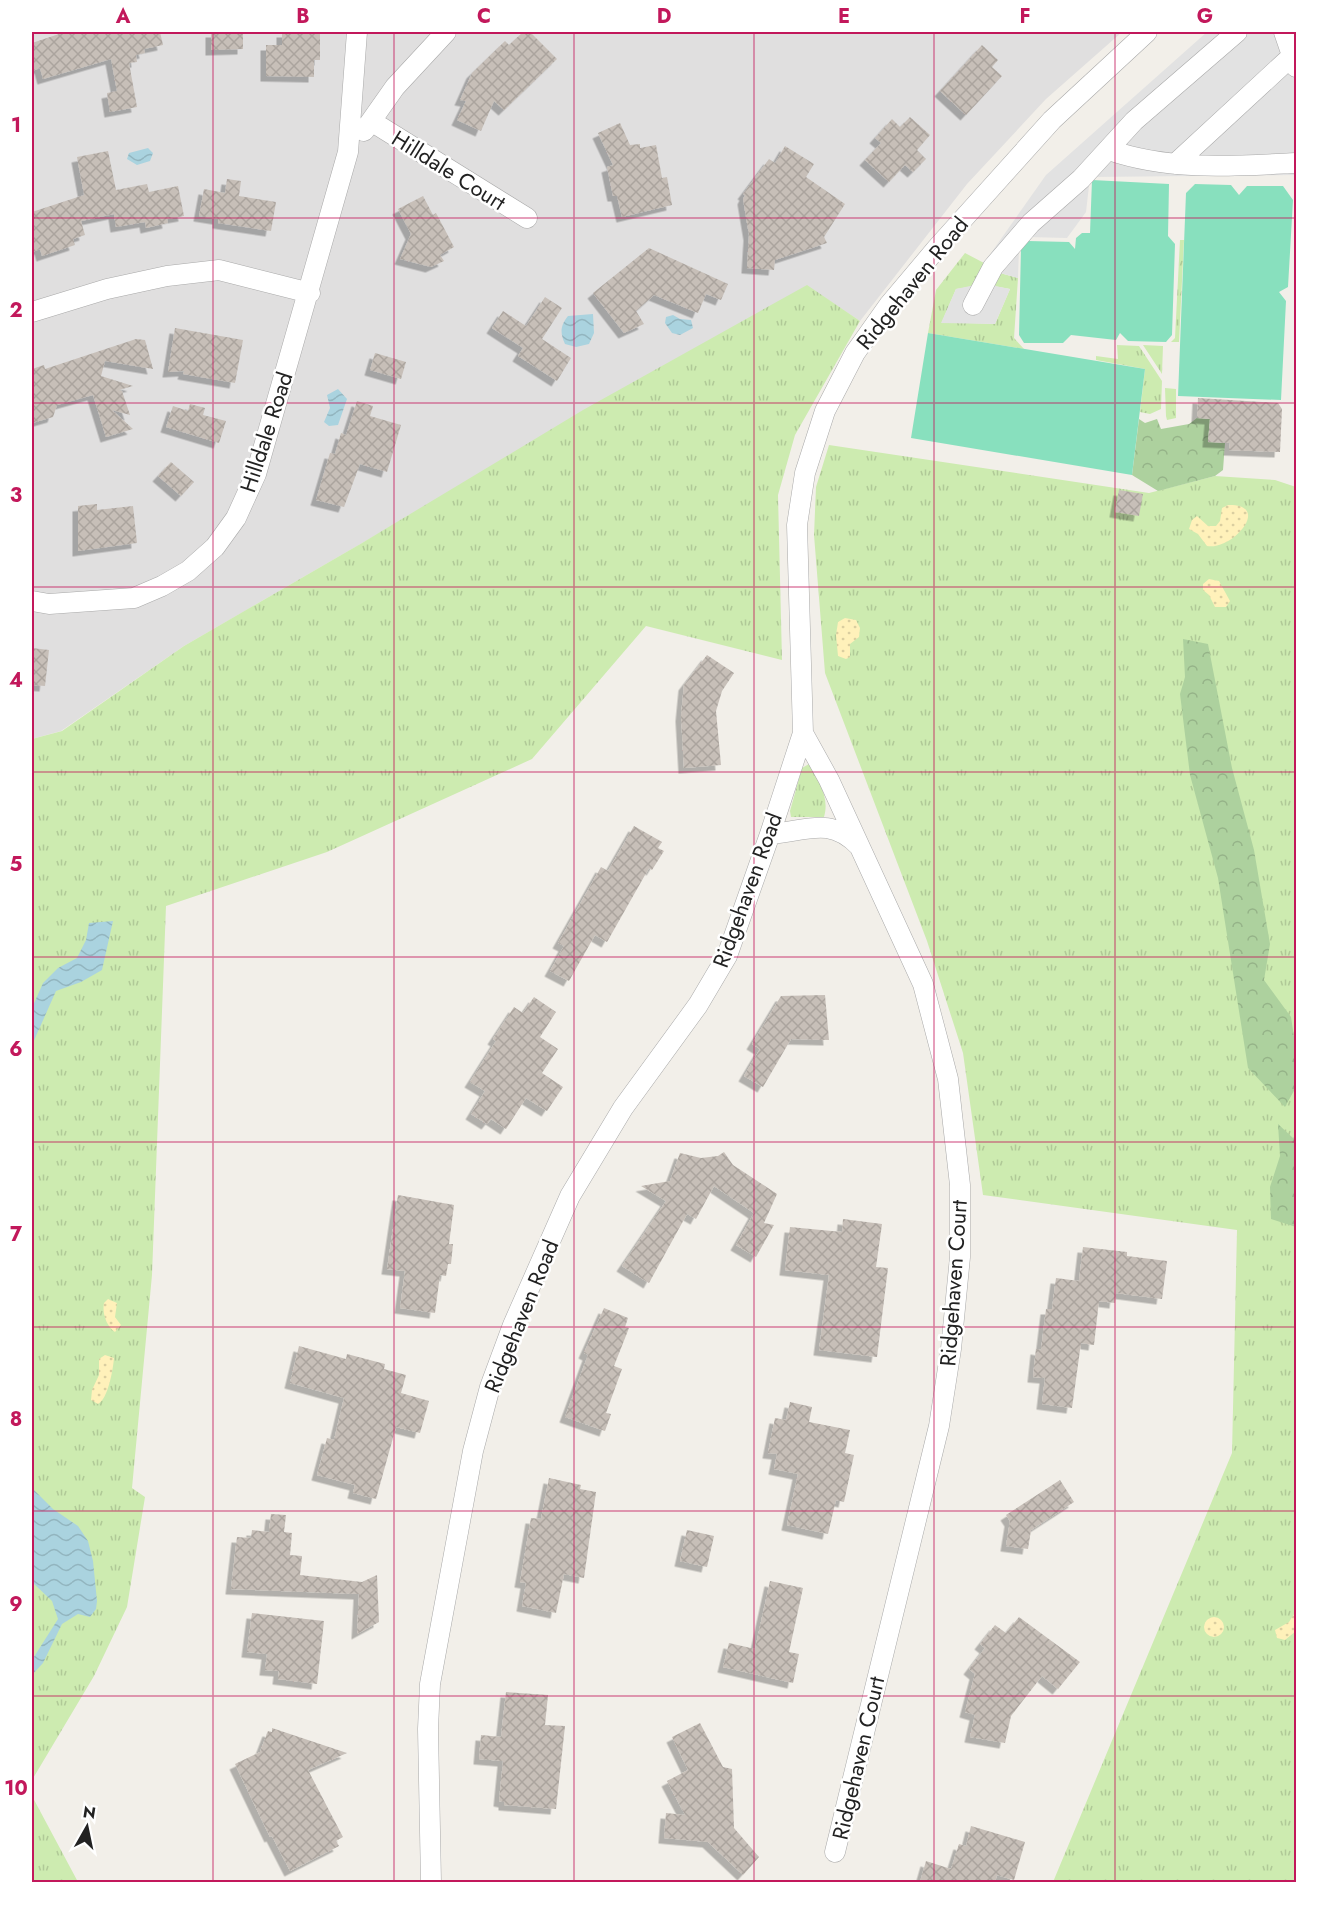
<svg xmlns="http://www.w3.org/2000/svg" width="1328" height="1914" viewBox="0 0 1328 1914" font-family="Jost,sans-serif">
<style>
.residential{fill:#e0dfdf}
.grass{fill:url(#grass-tufts)}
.forest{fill:url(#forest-crowns)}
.sand{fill:url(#sand-dots)}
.pitch{fill:#88e0be}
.parking{fill:#e2e2e2}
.water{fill:url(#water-waves)}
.building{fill:url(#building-cross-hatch);filter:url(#shadow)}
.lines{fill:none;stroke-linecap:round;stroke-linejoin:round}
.minor-casing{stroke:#a9a9a9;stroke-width:21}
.minor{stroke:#fff;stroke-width:20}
.grid{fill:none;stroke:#c2185b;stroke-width:1.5;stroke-opacity:0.55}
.labels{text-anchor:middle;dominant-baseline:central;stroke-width:5;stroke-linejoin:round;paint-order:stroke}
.street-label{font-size:22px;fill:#222;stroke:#fff}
.neatline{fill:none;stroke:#c2185b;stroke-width:2}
.grid-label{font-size:20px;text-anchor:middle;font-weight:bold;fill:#c2185b}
</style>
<defs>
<pattern id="grass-tufts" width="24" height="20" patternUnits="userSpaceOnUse" patternTransform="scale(1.5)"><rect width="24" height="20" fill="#cdebb0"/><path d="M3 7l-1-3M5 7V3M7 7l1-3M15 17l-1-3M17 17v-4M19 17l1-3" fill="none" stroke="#b0c997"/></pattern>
<pattern id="forest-crowns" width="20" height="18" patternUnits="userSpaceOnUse" patternTransform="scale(1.5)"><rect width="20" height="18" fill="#add19e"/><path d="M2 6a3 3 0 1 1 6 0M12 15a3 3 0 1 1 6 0" fill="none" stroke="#95b388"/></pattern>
<pattern id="sand-dots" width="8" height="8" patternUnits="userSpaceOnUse" patternTransform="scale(1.5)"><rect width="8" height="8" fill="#fff1ba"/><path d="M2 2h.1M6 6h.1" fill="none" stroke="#dacea0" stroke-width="1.8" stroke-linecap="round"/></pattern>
<pattern id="water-waves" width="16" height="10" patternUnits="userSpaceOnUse" patternTransform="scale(1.5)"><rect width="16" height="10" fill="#aad3df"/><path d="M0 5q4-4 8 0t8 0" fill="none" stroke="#92b5bf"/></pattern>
<pattern id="building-cross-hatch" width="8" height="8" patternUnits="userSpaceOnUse" patternTransform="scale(1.5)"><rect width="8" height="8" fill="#c7bfb8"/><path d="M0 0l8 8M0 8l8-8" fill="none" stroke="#aba49e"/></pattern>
<filter id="shadow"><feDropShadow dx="-5.5" dy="5.5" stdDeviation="0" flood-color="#0004"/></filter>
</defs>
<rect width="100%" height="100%" fill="#f2efe9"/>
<path class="residential" d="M32 32H1122L1046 99 967 184 860 321 807 286 184 646 61 731 32 739Z"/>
<path class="grass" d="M1180 240H1184L1179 342H1171L1175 338Z
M965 253 984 263 975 286 956 289 942 322 995 324 1010 289 994 286 1000 273 1018 278 1014 338 1024 349 928 333 936 290Z
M807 285 860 321 795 435 778 495 782 660 646 626 532 759 327 852 166 906 152 1275 132 1488 145 1497 127 1607 94 1676 32 1780V739L62 731 184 646 362 543 583 410Z
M1117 345 1139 346 1162 381 1161 409 1150 414 1140 412 1145 369 1096 360V356L1118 359Z
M1143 345 1163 346 1162 374Z
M1165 388 1176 389V418L1167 420 1166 416Z
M829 445 1149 493 1215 476 1275 480 1296 487V1882H1053L1232 1453 1237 1230 983 1195 963 1053 927 941 825 673 814 535 816 487Z
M809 764C818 780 830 797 824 817H791L790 811 802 768Z
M32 1796 78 1882H32Z"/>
<path class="forest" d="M1197 418 1210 419 1208 442 1225 443 1223 470 1215 476 1158 491 1132 475 1139 419 1145 423 1157 419 1161 429 1189 424Z
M1183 639 1208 644 1232 768 1254 850 1270 944 1264 980 1291 1017 1296 1050V1087L1285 1107 1248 1068 1218 878 1190 775 1180 694 1185 677Z
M1278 1124 1293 1138 1296 1135V1227L1271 1219 1270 1187 1280 1156Z"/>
<path class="sand" d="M1228 505C1273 504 1232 551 1207 546L1198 534 1189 529 1192 520 1197 516 1208 526H1216L1220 521 1222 508Z
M1209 579 1219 581 1230 601 1226 607H1215L1209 595 1203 590V584Z
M845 618 856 620 860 628 859 637 850 644V657L846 659 838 656 836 635 838 622Z
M108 1299 117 1303 115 1317 121 1325 115 1332C106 1326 102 1312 104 1303Z
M105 1355 114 1358C113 1370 108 1399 98 1404L91 1400 92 1390 99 1375V1359Z
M1296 1611V1631L1285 1640 1277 1638 1275 1630 1289 1622Z
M1204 1627a10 10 0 1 1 20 0a10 10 0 1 1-20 0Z"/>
<path class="pitch" d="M1092 180 1169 184 1168 236 1175 244 1172 335 1166 342 1128 341 1120 333 1116 340 1071 335 1063 343H1024L1019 335 1021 248 1028 241 1069 242 1075 249 1076 238 1082 233H1090Z
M1195 184 1231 185 1239 195 1247 186H1283L1293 200 1288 287 1279 292 1286 301 1281 400 1178 396 1186 193Z
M928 333 1145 369 1132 475 911 438Z"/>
<path class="parking" d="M1207 32H1296V175L1090 177 1086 212 1067 238 1027 237 1019 248 1018 278 1000 273 995 286 1010 289 995 324 941 323 956 289 975 285 984 263 1046 175Z"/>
<path class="water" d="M148 148 153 153 150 161 137 165 127 159 129 153Z
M593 314 594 333 589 344 576 347 565 344C560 333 560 326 568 316Z
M673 315 680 319 691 320 693 328 680 335 672 333 665 323 666 317Z
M338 389 347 399 338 425 329 426 324 422 330 408 327 395Z
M113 921 102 970 81 982 56 991 32 1045V1008L43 983 58 968 77 958 86 940 89 923Z
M32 1488 53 1509 78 1526 88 1541 93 1561 97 1601 96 1609 90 1617 78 1614 62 1624 43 1663 32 1675V1660L58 1619 52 1601 32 1582Z"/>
<path class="building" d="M65 32H160L163 45 144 49 145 53 136 55 137 62 129 63 137 107 110 112 107 93 117 91 111 59 43 79 40 68 32 71V43Z
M211 32H243V49L211 50Z
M282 32H320V60H314V77L266 76V45H282Z
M523 32H530L557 59 504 110 494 101 481 131 457 120 466 101 460 100 472 73 505 41 509 45Z
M982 45 998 60 992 67 1002 76 966 115 940 91Z
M910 117 930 135 917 150 926 159 913 172 905 165 889 182 865 160 881 143 875 138 892 119 900 127Z
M620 123 630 145 640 144V148L656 145 662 178 667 177 672 205 622 217 617 196H613L607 167 613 165 598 133Z
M785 146 814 164 806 177 845 204 824 237 827 243 775 260 774 270 747 268 749 235 743 199 745 195 743 194 769 159 775 163Z
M108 151 116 190 147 184 149 192 178 186 184 216 167 219 168 223 146 228 145 222 116 227 114 214 81 221 85 235 73 239 75 245 42 256 40 249 32 252V212L84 195 77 157Z
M227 179 241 181 239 196 276 202 271 231 218 223V219L199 216 204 189 225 193Z
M423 196 433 215 436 213 454 247 440 255 444 261 431 267 400 259 411 234 398 209Z
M649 248 728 284 721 300 706 294 698 313 654 295 636 311 644 324 624 333 593 293Z
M545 297 562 308 542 339 571 358 557 381 518 356 523 348 492 328 503 311 526 326Z
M175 328 243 340 235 383 183 374 184 371 168 372Z
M136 339 145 340 153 369 105 361 101 376 133 386 119 390 122 391 130 415 112 410 133 429 106 437 93 395 57 405 53 417 32 423V369L44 365 45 369Z
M375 353 406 362 401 379 370 370Z
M1198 398 1278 403 1282 409 1280 452 1229 450 1230 443 1208 442 1210 419 1197 418Z
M357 401 373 406 370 416 401 425 387 472 360 464 344 507 316 500 330 453 335 454 341 433 346 435Z
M190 404 205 408 203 415 226 421 219 443 166 427 173 406 188 411Z
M171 462 194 482 181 496 158 476Z
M1119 490 1143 494 1139 516 1115 512Z
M97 504V510L133 506 137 543 78 551V506Z
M32 648 49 650 45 686 32 685Z
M707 655 734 673 722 691 716 711 721 765 684 768 681 716 684 685Z
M634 826 662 842 658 848 664 851 652 870 649 868 607 942 595 935 569 981 550 971 564 946 558 943 601 867 608 871Z
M825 995 829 1040 791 1039 763 1087 744 1076 760 1049 752 1044 781 996Z
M534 997 556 1012 540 1037 558 1049 542 1073 563 1087 547 1111 526 1098 506 1129 491 1119 487 1124 471 1114 485 1091 470 1082 496 1041 493 1039 514 1007 523 1013Z
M724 1152 733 1165 777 1194 764 1223 774 1225 756 1257 736 1245 754 1213 714 1186 696 1219 687 1214 649 1283 622 1266 666 1201 641 1186 670 1181 680 1153 701 1158 718 1156Z
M398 1195 454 1205 449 1244H453L451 1264H448L446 1276 440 1275 435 1313 400 1308 405 1271 387 1269Z
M843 1219 882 1224 876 1267 888 1268 877 1357 819 1350 829 1275 785 1270 790 1227 842 1232Z
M1083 1247 1127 1252V1256L1167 1261 1162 1299 1116 1293 1115 1303 1099 1301 1094 1345 1081 1343 1072 1408 1042 1404 1045 1378 1033 1377 1036 1349 1041 1350 1046 1309H1052L1056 1278 1079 1281Z
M604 1308 628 1318 625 1327 629 1328 614 1366 622 1369 606 1413 611 1414 605 1431 565 1417 588 1355 584 1353Z
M299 1346 346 1359 347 1354 385 1364 384 1369 406 1375 401 1393 429 1401 420 1433 396 1427 376 1499 353 1493 355 1485 317 1475 327 1438 334 1440 344 1398 290 1383Z
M790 1402 812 1407 809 1422 850 1430 845 1453 854 1455 844 1502 836 1500 828 1534 787 1525 798 1474 774 1469 777 1454 768 1453 775 1418 786 1420Z
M549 1478 581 1485 580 1489 596 1492 584 1578 564 1574 556 1613 522 1606 526 1583 520 1582 531 1518 541 1519Z
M1060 1480 1074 1502 1031 1530 1028 1549 1006 1546 1010 1521 1006 1515Z
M271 1514 286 1515 284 1532 292 1533 290 1555 302 1556 300 1575 362 1582 377 1575 379 1622 357 1634 359 1594 231 1589 237 1537 251 1538 252 1530 269 1532Z
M687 1530 714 1536 707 1567 680 1561Z
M770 1581 803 1588 789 1652 799 1654 793 1683 723 1667 729 1643 755 1649Z
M252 1613 324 1621 317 1684 278 1679 279 1671 265 1670 267 1654 247 1652Z
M1019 1617 1080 1662 1058 1689 1042 1676 1011 1716 1005 1743 970 1737 975 1715 965 1712 975 1674 969 1669 985 1648 980 1644 995 1625 1006 1633Z
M506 1692 548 1695 545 1725 565 1726 556 1809 504 1805V1802L499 1801 503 1761 479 1759 481 1735 501 1737Z
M700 1723 723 1767 732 1769 734 1828 759 1857 743 1875 708 1842 664 1838 666 1813 685 1815 667 1781 688 1770 672 1737Z
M272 1728 347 1753 308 1770 343 1837 336 1841 339 1846 290 1871 272 1836 270 1837 235 1764 260 1752 268 1731 272 1732Z
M971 1826 1025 1842 1014 1880 997 1875 995 1882H920L926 1861 951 1869 959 1844 966 1846Z"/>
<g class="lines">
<defs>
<path id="minor" d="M1284 32 1296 67
M371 121 527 218
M364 131 395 87 446 32
M1109 150C1170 171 1234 166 1296 163
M1175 164 1292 56
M973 305 993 267 1031 223 1081 179 1134 121 1237 32
M32 312 107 289 167 276 219 270 310 293
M32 601 49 604 134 598 162 586 188 571 215 547 236 518 256 474 348 152 357 32
M803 733 829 780 923 984 948 1079 960 1185V1257L951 1349 939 1426 835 1852
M770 834C807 831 830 816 859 846
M431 1882 428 1729 430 1684 473 1451 490 1387 513 1325 570 1196 623 1108 698 1005 727 956 770 834 803 733 797 525 805 473 825 411 855 353 889 305 937 248 1052 120 1147 32"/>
</defs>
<use href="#minor" class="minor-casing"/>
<use href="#minor" class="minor"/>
</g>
<path class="grid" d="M213 32V1882M394 32V1882M574 32V1882M754 32V1882M934 32V1882M1115 32V1882M32 218H1296M32 403H1296M32 587H1296M32 772H1296M32 957H1296M32 1142H1296M32 1327H1296M32 1511H1296M32 1696H1296"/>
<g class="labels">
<g class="street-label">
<text transform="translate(449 170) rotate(32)">Hilldale Court</text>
<text transform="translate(912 283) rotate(-51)">Ridgehaven Road</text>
<text transform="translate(266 432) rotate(-72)">Hilldale Road</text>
<text transform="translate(747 890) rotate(-70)">Ridgehaven Road</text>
<text transform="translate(953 1283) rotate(-86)">Ridgehaven Court</text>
<text transform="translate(521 1316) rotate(-68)">Ridgehaven Road</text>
<text transform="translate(858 1758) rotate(-77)">Ridgehaven Court</text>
</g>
</g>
<rect width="1328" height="1914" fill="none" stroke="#ffffff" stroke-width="66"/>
<g transform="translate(87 1827) rotate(9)" stroke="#ffffff" stroke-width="4.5" paint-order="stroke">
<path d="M0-4.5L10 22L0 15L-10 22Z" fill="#222222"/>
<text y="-9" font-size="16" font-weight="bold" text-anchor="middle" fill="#222222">N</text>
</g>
<rect x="33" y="33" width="1262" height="1848" class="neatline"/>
<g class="grid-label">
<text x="123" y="23">A</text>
<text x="303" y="23">B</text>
<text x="484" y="23">C</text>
<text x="664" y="23">D</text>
<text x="844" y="23">E</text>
<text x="1025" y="23">F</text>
<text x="1205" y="23">G</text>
<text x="16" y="132">1</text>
<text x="16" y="317">2</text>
<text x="16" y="502">3</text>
<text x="16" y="687">4</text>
<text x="16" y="871">5</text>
<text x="16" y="1056">6</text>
<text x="16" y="1241">7</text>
<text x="16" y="1426">8</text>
<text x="16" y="1611">9</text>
<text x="16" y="1795">10</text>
</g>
</svg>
